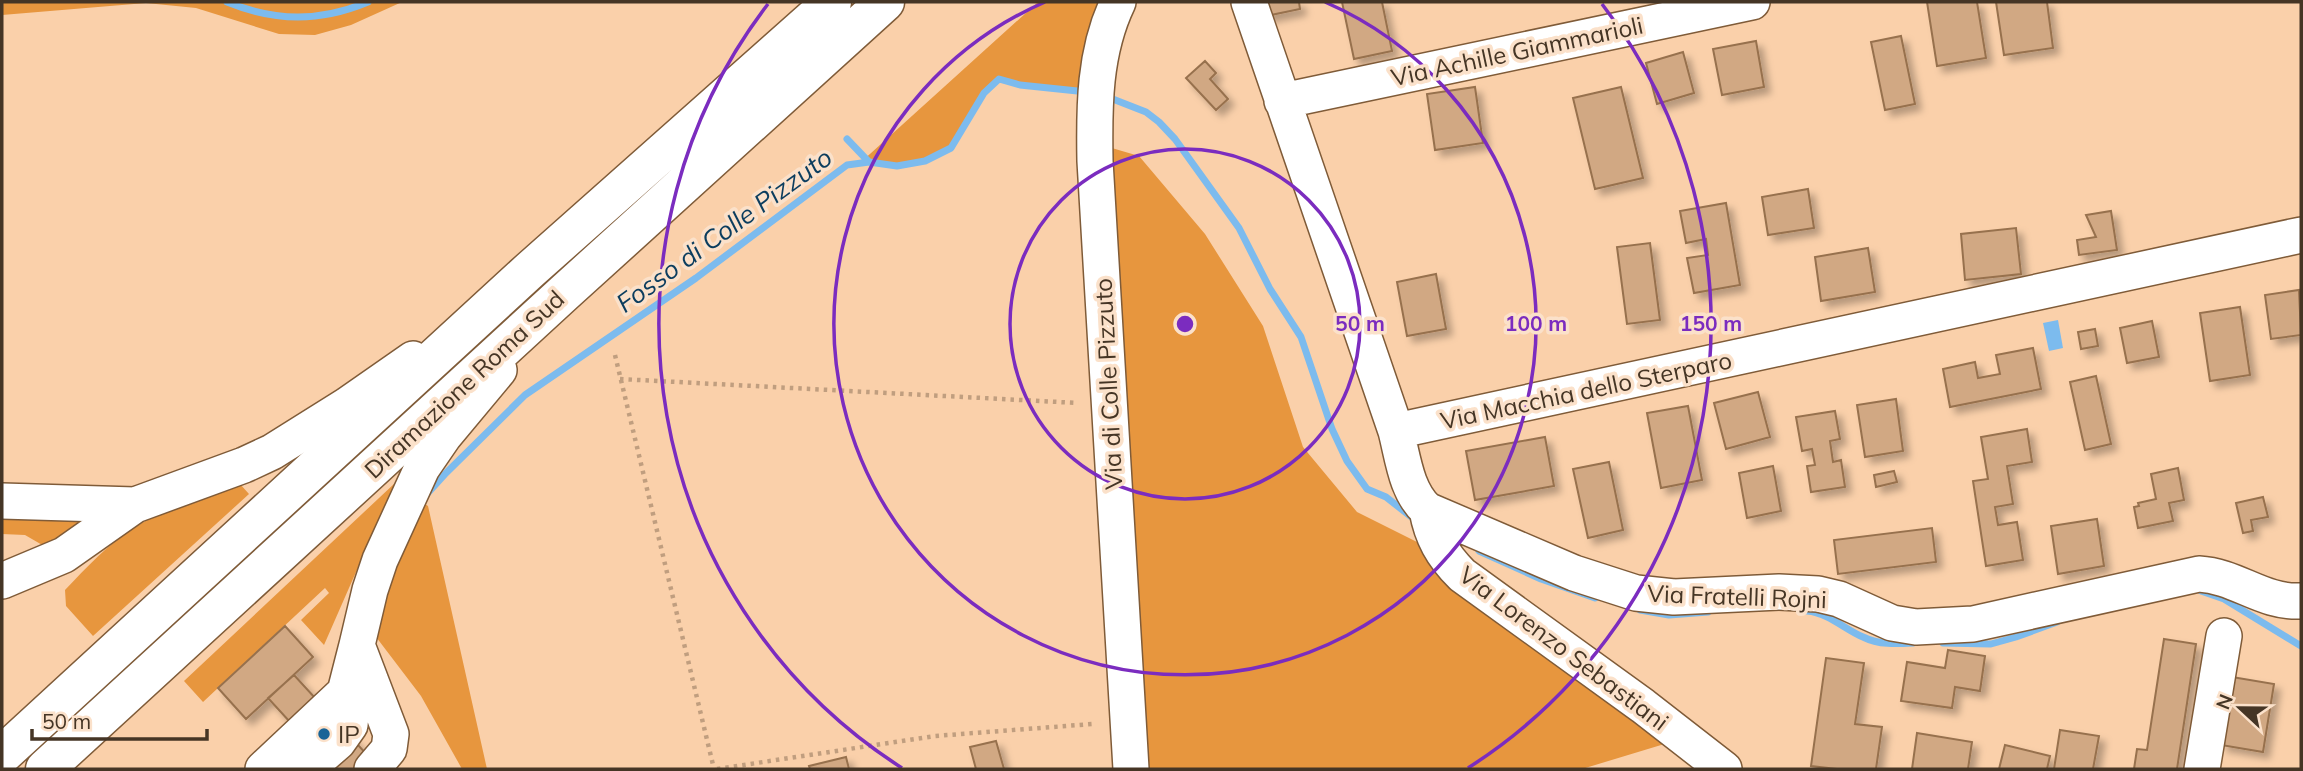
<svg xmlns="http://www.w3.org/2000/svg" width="2303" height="771" viewBox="0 0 2303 771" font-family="Mulish,sans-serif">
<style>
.green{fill:#e7963e}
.water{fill:#7cbbee}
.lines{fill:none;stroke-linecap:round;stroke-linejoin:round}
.stream{stroke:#7cbbee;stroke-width:7}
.building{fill:#d1a883;stroke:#97714e;stroke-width:2;filter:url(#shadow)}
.minor-casing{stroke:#7f5b38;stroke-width:38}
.highway-casing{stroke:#7f5b38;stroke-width:41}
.path{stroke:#c09e7f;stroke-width:4.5;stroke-dasharray:3.5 5;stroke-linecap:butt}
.minor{stroke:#fff;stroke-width:35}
.highway{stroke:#fff;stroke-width:38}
.ring{fill:none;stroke:#7b2cbf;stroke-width:3.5}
.poi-dot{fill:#186497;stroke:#fbe1ca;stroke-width:2.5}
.labels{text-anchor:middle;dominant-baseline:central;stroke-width:7;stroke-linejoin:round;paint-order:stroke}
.street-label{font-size:24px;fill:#453525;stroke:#fbe1ca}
.poi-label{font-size:24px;fill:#453525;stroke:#fbe1ca;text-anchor:start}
.water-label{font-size:26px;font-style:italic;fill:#0b3d5e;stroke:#fbe1ca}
.centre{fill:#7b2cbf;stroke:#fbe1ca;stroke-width:3.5}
.ring-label{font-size:21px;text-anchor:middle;font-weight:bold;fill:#7b2cbf;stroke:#fbe1ca;stroke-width:7;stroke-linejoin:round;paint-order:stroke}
</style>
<defs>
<filter id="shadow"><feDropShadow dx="6" dy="6" stdDeviation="3.5" flood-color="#0004"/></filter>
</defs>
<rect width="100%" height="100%" fill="#fad0aa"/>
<path class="green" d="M2 2H402L351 25 315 35 279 34 196 8 146 3 2 15Z
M1038 2H1108L1087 92 1020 85 999 79 984 93 951 148 925 161 897 166 869 162 860 163Z
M1105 146 1139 156 1205 234 1263 326 1303 447 1357 512 1425 546 1671 742 1582 769H1140Z
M395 483 324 645 301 620 329 593 325 588 203 702 184 681Z
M240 484 249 494 93 636 66 606 65 590C86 568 108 544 134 528 166 507 204 496 240 484Z
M415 497 428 506 487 769H462L421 696 370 629Z
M2 513 82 521 76 531 44 546 25 535 2 534Z"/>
<path class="water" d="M2058 320 2063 348 2049 351 2043 323Z"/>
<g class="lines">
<path class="stream" d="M227 2C276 22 320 22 368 2
M1105 96 1146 112 1159 122 1175 139 1239 228 1270 289 1301 337 1332 429 1347 461 1367 489 1386 497 1414 519
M847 139 869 162
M427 494 446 473 525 395 696 278 847 165 869 162 897 166 925 161 951 148 984 93 999 79 1020 85 1087 92
M1479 551 1541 579 1595 598
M2201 591 2224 599 2301 646
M1640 610 1669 615 1708 612
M1807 611C1829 613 1844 629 1863 637 1879 645 1896 644 1913 643
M1943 643 1991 644 2016 637 2057 622"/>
</g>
<path class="building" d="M1260 2H1299L1300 9 1266 16Z
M1342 2H1382L1392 51 1354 59Z
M1927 2H1977L1986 58 1937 66Z
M1996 2H2047L2053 48 2004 55Z
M1901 36 1915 104 1885 110 1871 42Z
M1756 41 1764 87 1722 95 1713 49Z
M1683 52 1694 93 1657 104 1646 63Z
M1205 61 1216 73 1210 79 1228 99 1216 110 1186 78Z
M1475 87 1483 143 1435 150 1427 94Z
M1621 87 1643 178 1595 189 1573 98Z
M1808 189 1814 228 1768 235 1762 197Z
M1726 203 1740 285 1694 293 1687 258 1708 255 1706 239 1686 243 1680 211Z
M2111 211 2117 250 2079 255 2077 240 2096 237 2086 215Z
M2016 228 2021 274 1965 280 1961 234Z
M1650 243 1660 320 1627 324 1617 247Z
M1868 248 1875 292 1821 301 1815 257Z
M1436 274 1446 329 1407 336 1397 282Z
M2299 290 2301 335 2271 339 2265 295Z
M2240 307 2250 375 2210 381 2200 313Z
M2152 321 2159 357 2127 363 2120 328Z
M2095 329 2098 346 2081 349 2078 332Z
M2033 348 2041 389 1950 407 1943 369 1975 362 1978 378 2000 374 1996 355Z
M2096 376 2111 444 2085 450 2070 382Z
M1758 392 1770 437 1726 449 1714 403Z
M1896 399 1903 451 1865 457 1857 405Z
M1688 406 1702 480 1661 488 1647 413Z
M1835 411 1840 439 1830 441 1833 462 1841 460 1845 487 1811 492 1807 466 1815 465 1812 449 1802 451 1796 417Z
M2027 429 2032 462 2007 466 2013 504 1995 507 1998 525 2017 522 2023 560 1986 566 1973 481 1988 479 1981 437Z
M1545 437 1554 486 1475 500 1466 451Z
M1609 462 1623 530 1588 538 1573 469Z
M1773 466 1781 511 1747 518 1739 473Z
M2178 468 2184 500 2169 503 2173 521 2138 528 2134 507 2139 506 2138 503 2156 499 2151 474Z
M1894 471 1897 482 1876 487 1874 475Z
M2263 497 2268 517 2251 520 2253 531 2243 533 2236 503Z
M2097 519 2104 566 2058 574 2051 526Z
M1932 528 1936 562 1838 574 1834 540Z
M285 626 313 657 246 719 218 688Z
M2164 639 2196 644 2177 769H2134L2137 749 2147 750Z
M1948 650 1985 656 1980 691 1955 687 1952 708 1901 701 1907 662 1945 668Z
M1826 658 1864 663 1855 724 1882 727 1876 769H1837L1811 766Z
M294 675 380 769H333L268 698Z
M2232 677 2274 684 2263 752 2221 745Z
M2060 730 2099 736 2093 769H2054Z
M1917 733 1972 742 1968 769H1912Z
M996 741 1004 769H976L970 747Z
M2005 745 2050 756 2047 769H1999Z
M846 757 849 769H810L809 766Z"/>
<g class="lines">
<defs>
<path id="minor" d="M1118 2C1094 52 1094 107 1095 161L1131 769
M1249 2 1396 431 2301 235
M1282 101 1752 2
M1396 431C1403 458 1406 491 1427 510L1574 573 1636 593 1674 597 1779 592 1818 594 1839 599 1892 623 1916 627 1973 624 2199 574C2237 576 2262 603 2301 601
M2 501 135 505 244 465 272 452 347 405 413 359
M1427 510C1432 537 1442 555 1462 575L1643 706 1724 769
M2 581 64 555 135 505
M263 769 345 692
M307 769 338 742 350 725 351 715 345 692 357 645
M372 769 389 749 391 734 357 645 370 590 380 560 422 468 444 436 499 370
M2202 769 2224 636"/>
<path id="highway" d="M2 755 530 270 832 2
M45 769 564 293 885 2"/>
</defs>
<use href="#minor" class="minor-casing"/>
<use href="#highway" class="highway-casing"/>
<path class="path" d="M615 355 714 769
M620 379 1078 403
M717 769 935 736 1092 724"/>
<use href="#minor" class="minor"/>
<use href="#highway" class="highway"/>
</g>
<g class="ring">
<circle cx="1185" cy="324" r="175"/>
<path d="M1325 2A351 351 0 1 1 1045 2"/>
<path d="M902 768A526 526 0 0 1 768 4M1602 4A526 526 0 0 1 1468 768"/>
</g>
<circle class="poi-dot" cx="324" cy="734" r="7"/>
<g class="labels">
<g class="street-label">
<text transform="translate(1517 51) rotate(-12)">Via Achille Giammarioli</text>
<text transform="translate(464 384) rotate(-43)">Diramazione Roma Sud</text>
<text transform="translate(1108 384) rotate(-93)">Via di Colle Pizzuto</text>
<text transform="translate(1586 390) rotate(-12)">Via Macchia dello Sterparo</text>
<text transform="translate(1737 596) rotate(2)">Via Fratelli Rojni</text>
<text transform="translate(1564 648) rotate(37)">Via Lorenzo Sebastiani</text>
</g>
<g class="poi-label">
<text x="338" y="734">IP</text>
</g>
<g class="water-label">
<text transform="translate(724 230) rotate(-36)">Fosso di Colle Pizzuto</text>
</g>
</g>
<circle cx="1185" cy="324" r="10" class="centre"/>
<g class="ring-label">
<text x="1360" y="331">50 m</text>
<text x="1536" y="331">100 m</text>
<text x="1711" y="331">150 m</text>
</g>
<rect width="2303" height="771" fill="none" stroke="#453525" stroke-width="7"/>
<g transform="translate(2240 708) rotate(292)" stroke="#fbe1ca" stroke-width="5" paint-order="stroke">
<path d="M0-5L12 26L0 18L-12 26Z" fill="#453525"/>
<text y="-10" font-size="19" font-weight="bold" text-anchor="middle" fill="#453525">N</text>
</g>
<path d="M32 729v10h175v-10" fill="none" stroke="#453525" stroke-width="3.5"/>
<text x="42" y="729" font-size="21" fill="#453525" stroke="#fbe1ca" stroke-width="5" paint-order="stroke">50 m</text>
</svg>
